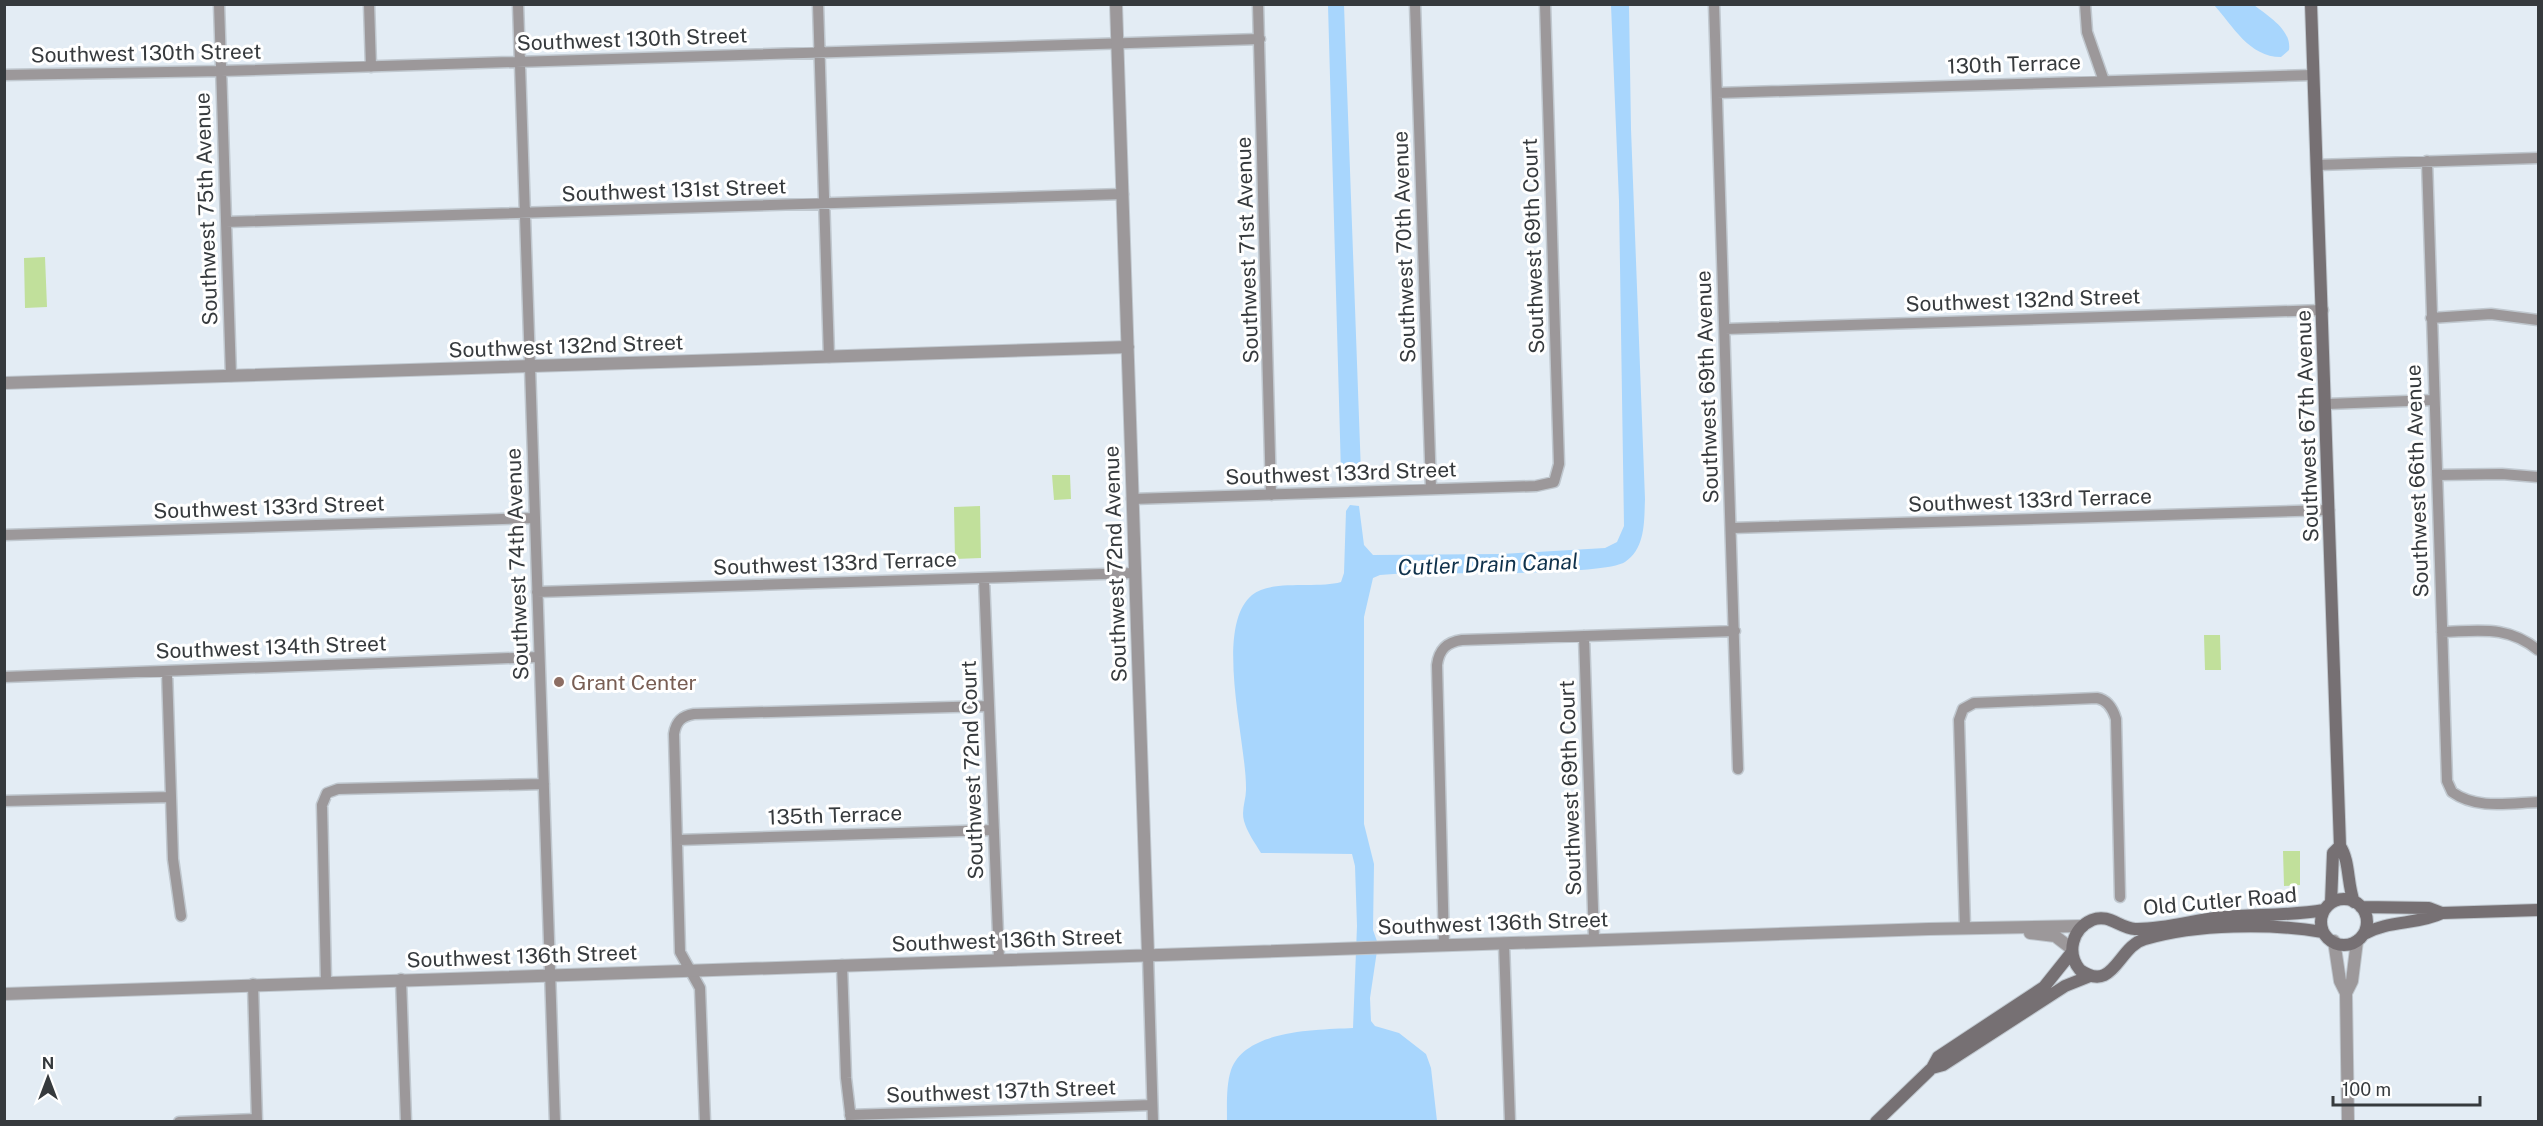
<svg xmlns="http://www.w3.org/2000/svg" width="2543" height="1126" viewBox="0 0 2543 1126" font-family="'Public Sans',sans-serif">
<style>
.green{fill:#c1e09b}
.water{fill:#a8d6fd}
.lines{fill:none;stroke-linecap:round;stroke-linejoin:round}
.minor-casing{stroke:#c0c8cf;stroke-width:13}
.tertiary-casing{stroke:#c0c8cf;stroke-width:14}
.secondary-casing{stroke:#c0c8cf;stroke-width:14}
.minor{stroke:#9c989a;stroke-width:10}
.tertiary{stroke:#9c989a;stroke-width:12}
.secondary{stroke:#767073;stroke-width:12}
.education-dot{fill:#8d6e63;stroke:#fff;stroke-width:2}
.labels{text-anchor:middle;dominant-baseline:central;stroke-width:6;stroke-linejoin:round;paint-order:stroke}
.street-label{font-size:21px;fill:#363a3d;stroke:#fff}
.education-label{font-size:21px;fill:#785e54;stroke:#fff;text-anchor:start}
.water-label{font-size:22px;font-style:italic;fill:#10324c;stroke:#fff}
</style>
<rect width="100%" height="100%" fill="#e3ecf4"/>
<path class="green" d="M45 257 47 307 25 308 24 258Z
M1052 475H1070L1071 499 1054 500Z
M980 506 981 558 955 559 954 507Z
M2204 635H2220L2221 670H2205Z
M2283 851H2300V885L2284 886Z"/>
<path class="water" d="M1328 5H1344L1361 473 1359 480 1347 482 1341 473Z
M1611 5H1629L1631 129 1645 499C1644 520 1646 548 1625 562 1603 576 1441 573 1407 573L1380 575 1373 578 1364 617V824L1374 864 1373 930 1378 944 1370 998 1371 1021 1375 1026 1399 1033 1426 1054 1431 1068 1437 1121 1227 1122C1227 1106 1226 1085 1231 1070 1246 1029 1317 1030 1353 1028L1357 926 1355 866 1352 854 1261 853C1255 843 1247 832 1244 821 1241 810 1246 800 1246 790 1247 743 1213 628 1252 595 1271 579 1317 589 1341 582L1344 573 1346 511 1350 505 1359 506 1364 545 1373 555 1502 554 1605 548 1617 542 1624 526 1619 201Z
M2214 5H2254C2268 16 2292 30 2289 50L2281 57C2249 57 2233 26 2214 5Z"/>
<g class="lines">
<defs>
<path id="minor" d="M219 4 231 376
M369 4 371 67
M518 4 555 1122
M818 4 829 357
M1258 4 1271 495
M1415 4 1431 489
M1714 4 1738 769
M2085 4 2087 32 2104 81
M4 75 221 71 1260 39
M1717 93 2313 75
M2427 161 2447 781 2452 792C2477 810 2510 803 2538 802
M2317 165 2538 158
M226 222 1123 194
M2431 318 2491 314 2538 320
M1725 329 2323 310
M2327 404 2434 400
M2437 475 2502 474 2538 477
M1132 499 1536 486 1554 482 1559 464 1545 4
M1732 528 2329 510
M4 535 535 518
M984 578 999 960
M537 592 1135 573
M2442 632C2480 631 2507 625 2538 650
M1584 636 1594 939
M167 671 173 859 181 916
M4 677 539 657
M4 801 171 797
M678 840 994 830
M1965 928 1959 720 1963 709 1974 703 2097 698C2108 700 2113 709 2116 719L2120 897
M1504 943 1510 1122
M1444 945 1437 665C1439 649 1447 642 1462 640L1735 631
M1148 955 1153 1122
M842 965 846 1078 851 1120
M401 979 406 1122
M326 982 322 805 327 793 338 789 544 784
M253 984 257 1122
M850 1115 1152 1105
M179 1122 257 1119
M705 1122 700 988 680 952 674 734C676 721 682 716 694 714L989 706"/>
<path id="tertiary" d="M1116 4 1148 955
M4 383 1128 347
M2030 933 2055 936 2072 949
M2334 941 2340 981 2346 993 2348 1122
M2346 993 2352 981 2357 941
M4 994 1929 929 2083 926"/>
<path id="secondary" d="M2311 4 2340 846C2350 861 2347 884 2354 902
M2321 922a23 23 0 1 1 46 0a23 23 0 1 1-46 0Z
M2331 903 2333 853 2340 846
M2361 907 2429 908 2442 913 2538 910
M2323 932C2271 923 2196 924 2145 939 2118 946 2114 994 2080 970 2066 953 2072 929 2092 920 2109 913 2119 928 2135 929 2163 930 2194 920 2222 917 2256 914 2291 916 2324 910
M2364 934C2389 920 2417 925 2442 913
M1932 1068 1943 1065 2065 986 2090 976
M1876 1122 1932 1068 1938 1057 2044 987 2072 952"/>
</defs>
<use href="#minor" class="minor-casing"/>
<use href="#tertiary" class="tertiary-casing"/>
<use href="#secondary" class="secondary-casing"/>
<use href="#minor" class="minor"/>
<use href="#tertiary" class="tertiary"/>
<use href="#secondary" class="secondary"/>
</g>
<circle class="education-dot" cx="559" cy="682" r="6"/>
<g class="labels">
<g class="street-label">
<text transform="translate(632 39) rotate(-2)">Southwest 130th Street</text>
<text transform="translate(146 53) rotate(-1)">Southwest 130th Street</text>
<text transform="translate(2014 64) rotate(-2)">130th Terrace</text>
<text transform="translate(674 190) rotate(-2)">Southwest 131st Street</text>
<text transform="translate(206 209) rotate(-92)">Southwest 75th Avenue</text>
<text transform="translate(1533 246) rotate(-92)">Southwest 69th Court</text>
<text transform="translate(1404 247) rotate(-92)">Southwest 70th Avenue</text>
<text transform="translate(1247 250) rotate(-92)">Southwest 71st Avenue</text>
<text transform="translate(2023 300) rotate(-2)">Southwest 132nd Street</text>
<text transform="translate(566 346) rotate(-2)">Southwest 132nd Street</text>
<text transform="translate(1707 387) rotate(-92)">Southwest 69th Avenue</text>
<text transform="translate(2307 426) rotate(-92)">Southwest 67th Avenue</text>
<text transform="translate(1341 473) rotate(-2)">Southwest 133rd Street</text>
<text transform="translate(2417 481) rotate(-92)">Southwest 66th Avenue</text>
<text transform="translate(2030 500) rotate(-2)">Southwest 133rd Terrace</text>
<text transform="translate(269 507) rotate(-2)">Southwest 133rd Street</text>
<text transform="translate(835 563) rotate(-2)">Southwest 133rd Terrace</text>
<text transform="translate(517 564) rotate(-92)">Southwest 74th Avenue</text>
<text transform="translate(1115 564) rotate(-92)">Southwest 72nd Avenue</text>
<text transform="translate(271 647) rotate(-2)">Southwest 134th Street</text>
<text transform="translate(972 770) rotate(-92)">Southwest 72nd Court</text>
<text transform="translate(1570 788) rotate(-92)">Southwest 69th Court</text>
<text transform="translate(835 815) rotate(-2)">135th Terrace</text>
<text transform="translate(2220 901) rotate(-5)">Old Cutler Road</text>
<text transform="translate(1493 923) rotate(-2)">Southwest 136th Street</text>
<text transform="translate(1007 940) rotate(-2)">Southwest 136th Street</text>
<text transform="translate(522 956) rotate(-2)">Southwest 136th Street</text>
<text transform="translate(1001 1091) rotate(-2)">Southwest 137th Street</text>
</g>
<g class="education-label">
<text x="571" y="682">Grant Center</text>
</g>
<g class="water-label">
<text transform="translate(1488 564) rotate(-2)">Cutler Drain Canal</text>
</g>
</g>
<rect width="2543" height="1126" fill="none" stroke="#363a3d" stroke-width="12"/>
<g transform="translate(48 1078)" stroke="#ffffff" stroke-width="4.5" paint-order="stroke">
<path d="M0-4.5L10 22L0 15L-10 22Z" fill="#363a3d"/>
<text y="-9" font-size="16" font-weight="bold" text-anchor="middle" fill="#363a3d">N</text>
</g>
<path d="M2333 1096v9h147v-9" fill="none" stroke="#363a3d" stroke-width="3"/>
<text x="2342" y="1096" font-size="18" fill="#363a3d" stroke="#ffffff" stroke-width="4.5" paint-order="stroke">100 m</text>
</svg>
